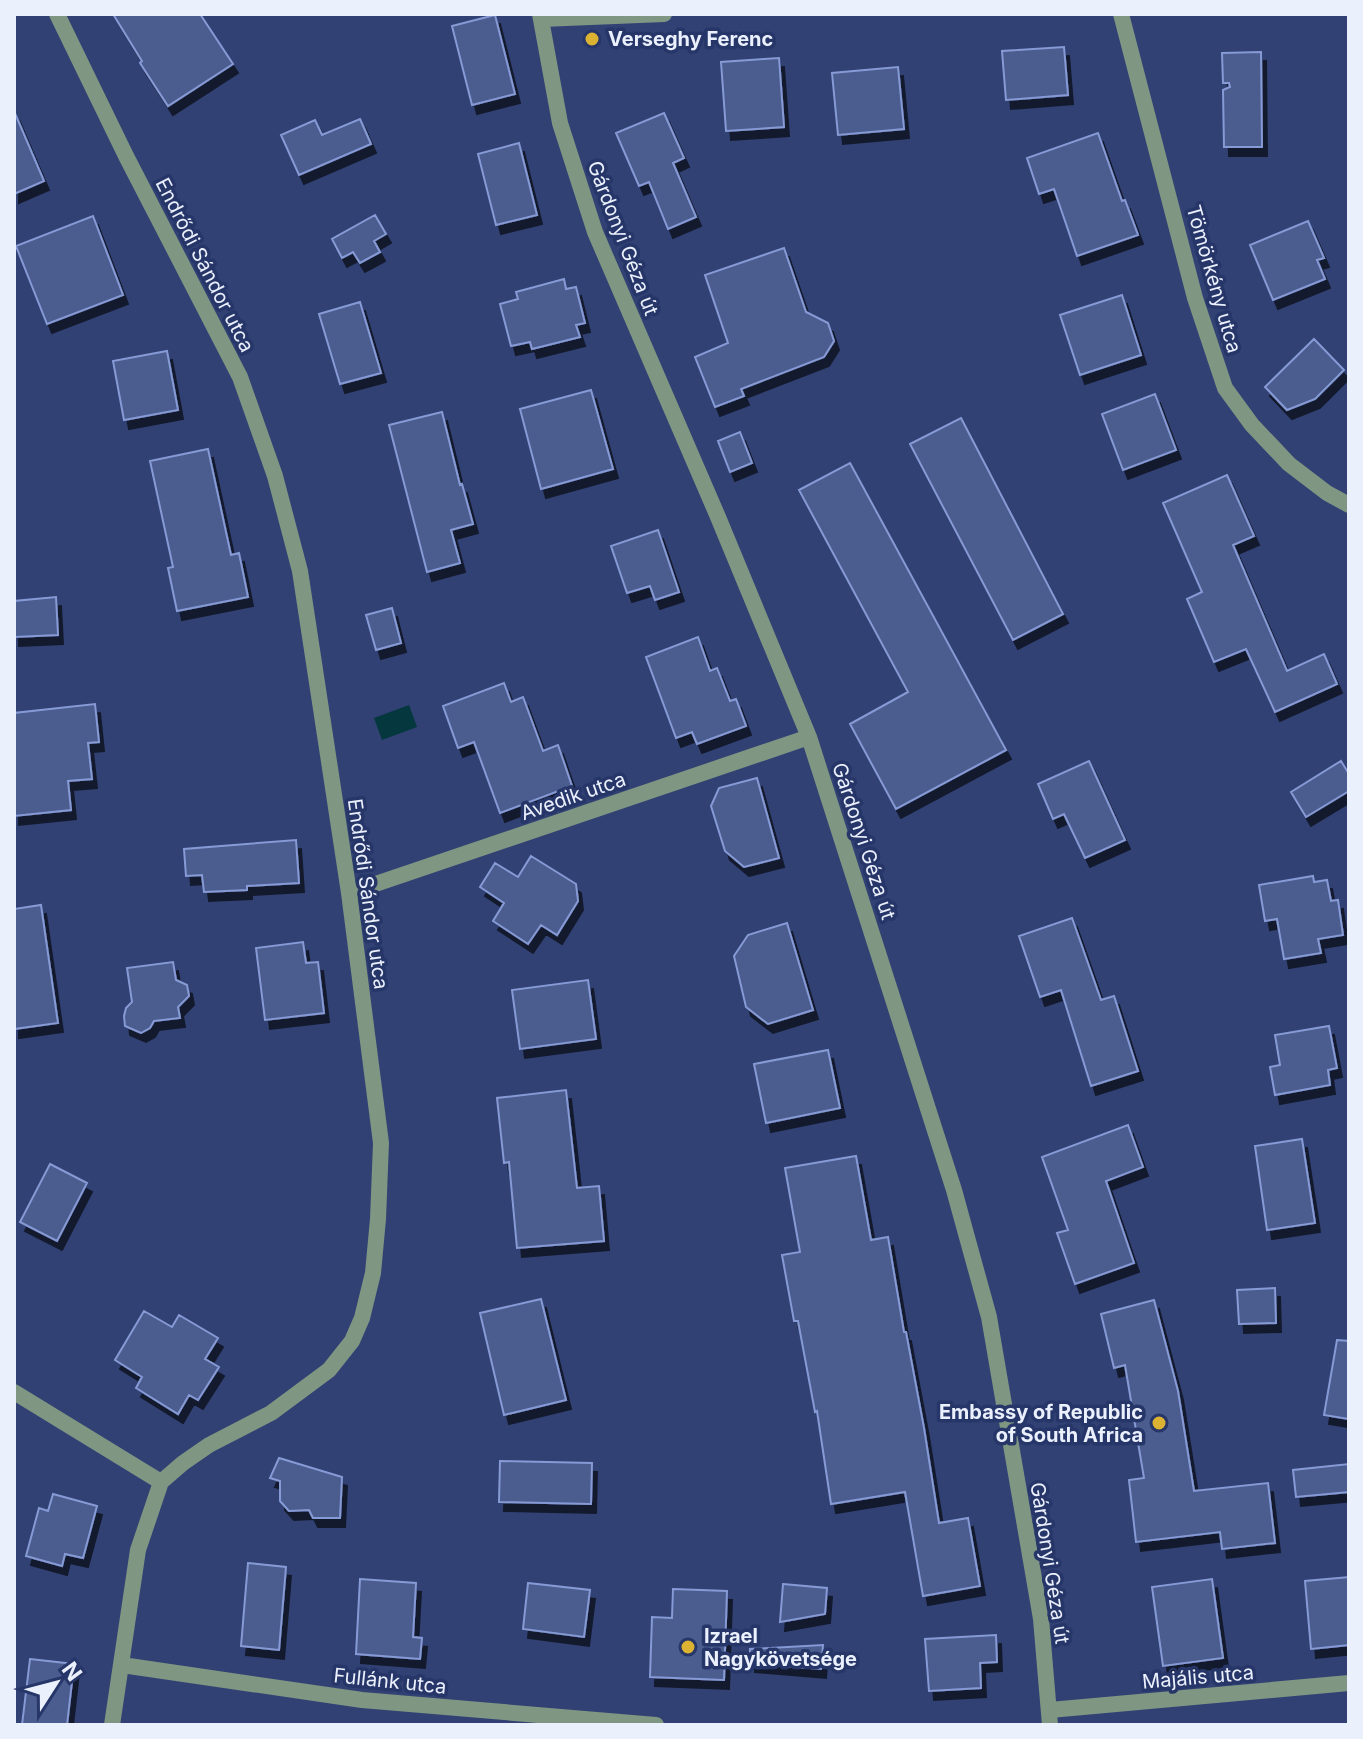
<svg xmlns="http://www.w3.org/2000/svg" width="1363" height="1739" viewBox="0 0 1363 1739" font-family="Inter,sans-serif">
<style>
.water{fill:#04373e}
.building{fill:#4b5b8e;stroke:#869ad5;stroke-width:2;filter:url(#shadow)}
.lines{fill:none;stroke-linecap:round;stroke-linejoin:round}
.street{stroke:#7e9682;stroke-width:16}
.poi-dot{fill:#dcb233;stroke:#273668;stroke-width:3}
.labels{text-anchor:middle;dominant-baseline:central;stroke-width:7;stroke-linejoin:round;paint-order:stroke}
.poi-label{font-size:20px;font-weight:bold;fill:#ebf0fd;stroke:#273668;text-anchor:start}
.street-label{font-size:20px;fill:#ebf0fd;stroke:#273668}
</style>
<defs>
<filter id="shadow"><feDropShadow dx="5" dy="9" stdDeviation="0" flood-color="#0009"/></filter>
</defs>
<rect width="100%" height="100%" fill="#314174"/>
<path class="water" d="M409 705 417 727 382 740 374 718Z"/>
<path class="building" d="M113 14H200L233 64 168 106 140 63 142 61Z
M495 15 515 94 472 105 452 26Z
M1064 47 1068 95 1006 100 1002 51Z
M1261 52 1262 147H1224L1223 90 1230 87 1229 83H1223L1222 53Z
M779 58 784 127 726 131 721 62Z
M898 67 904 129 838 135 832 73Z
M14 111 44 181 14 194Z
M664 113 684 158 673 163 696 217 668 229 649 182 639 186 616 133Z
M360 119 371 144 299 175 281 135 315 120 322 135Z
M1098 133 1122 201 1125 200 1138 235 1077 256 1054 189 1039 194 1027 158Z
M519 143 537 215 496 225 478 154Z
M375 215 386 234 374 241 380 252 360 263 353 252 342 258 332 239Z
M93 216 123 295 47 324 16 246Z
M1308 221 1324 258 1317 260 1325 279 1273 300 1250 245Z
M784 248 806 312 828 323 834 341 824 357 741 389 744 396 715 407 695 357 728 343 705 275Z
M564 279 566 289 576 287 585 323 576 325 580 337 532 349 530 342 511 346 500 304 518 299 516 292Z
M1122 295 1141 355 1080 375 1060 315Z
M360 302 381 373 340 384 319 314Z
M1314 339 1344 370 1315 399 1287 410 1265 387Z
M167 351 178 410 124 420 113 361Z
M591 390 613 469 541 489 520 409Z
M1155 394 1176 450 1123 470 1102 414Z
M442 412 460 485 462 484 473 524 451 530 460 563 427 572 389 425Z
M961 418 1063 614 1013 640 910 444Z
M740 432 752 463 730 472 718 441Z
M208 449 231 555 239 553 248 597 177 611 168 568 173 567 150 461Z
M850 463 1006 750 896 809 850 724 908 692 799 490Z
M1227 475 1254 536 1233 545 1287 671 1324 654 1337 684 1275 712 1246 649 1214 662 1187 599 1202 592 1163 503Z
M658 530 679 592 655 600 650 586 627 593 611 546Z
M56 597 58 635 14 637V601Z
M392 608 401 643 376 650 366 615Z
M698 637 710 671 717 668 730 701 736 699 746 726 697 744 692 732 676 738 646 657Z
M504 683 511 702 523 697 543 751 558 745 572 786 500 813 474 742 458 748 443 706Z
M95 704 99 742 88 743 92 779 68 781 71 810 14 816V713Z
M1089 761 1125 840 1085 858 1064 814 1053 819 1038 784Z
M1341 761 1349 774V791L1306 817 1291 792Z
M757 778 779 858 744 867 725 851 711 806 719 788Z
M296 840 299 883 247 886V890L204 892 202 875 186 876 184 849Z
M531 856 576 884 578 901 557 935 541 925 528 944 493 921 504 903 480 887 495 863 518 877Z
M1313 876 1314 882 1327 880 1331 901 1338 900 1343 935 1318 939 1321 953 1284 959 1277 919 1265 921 1259 885Z
M41 905 58 1023 14 1029V909Z
M1072 918 1101 1000 1114 996 1138 1071 1091 1086 1061 990 1040 997 1019 936Z
M787 923 813 1010 768 1024 746 1007 734 956 748 935Z
M303 942 306 963 318 962 324 1013 265 1020 256 948Z
M173 962 176 980 187 985 189 996 178 1007 180 1018 154 1021 150 1028 141 1033 125 1026 124 1016 126 1008 132 1002 127 968Z
M588 980 596 1039 520 1049 512 990Z
M1329 1026 1337 1068 1328 1070 1330 1085 1275 1095 1270 1067 1280 1065 1275 1035Z
M828 1050 840 1108 766 1123 754 1064Z
M566 1090 577 1188 599 1186 604 1241 517 1248 509 1162 504 1163 497 1098Z
M1128 1125 1143 1167 1106 1181 1134 1263 1075 1284 1057 1233 1068 1230 1042 1157Z
M1302 1139 1315 1223 1267 1230 1255 1146Z
M856 1156 871 1240 888 1237 904 1332H906L924 1428 939 1523 968 1518 980 1586 923 1596 905 1492 831 1504 817 1411 815 1412 798 1321H794L782 1255 800 1252 785 1168Z
M50 1164 87 1183 57 1241 20 1222Z
M1275 1288 1276 1323 1239 1324 1237 1290Z
M541 1299 566 1400 504 1415 480 1313Z
M1154 1300 1178 1391 1194 1491 1268 1483 1275 1543 1222 1549 1220 1532 1136 1542 1129 1480 1144 1478 1125 1365 1114 1368 1101 1314Z
M144 1311 172 1327 179 1315 218 1338 205 1359 219 1367 198 1400 189 1395 178 1414 136 1388 142 1377 115 1360Z
M1337 1340 1349 1341V1419L1324 1415Z
M279 1458 342 1477 340 1518H313L309 1510 289 1511 280 1501V1481L270 1478Z
M500 1461 592 1463 591 1504 499 1502Z
M1349 1464V1492L1296 1497 1293 1470Z
M53 1494 97 1506 83 1558 65 1554 62 1566 26 1556 39 1508 48 1511Z
M248 1563 286 1567 279 1650 241 1646Z
M1349 1577V1645L1311 1649 1305 1581Z
M360 1579 416 1583 413 1637 422 1638 420 1659 356 1654Z
M1212 1579 1223 1658 1163 1666 1152 1587Z
M528 1583 590 1590 584 1637 523 1629Z
M783 1584 827 1588 825 1614 780 1622Z
M673 1589 727 1591 724 1680 650 1677 652 1617 672 1618Z
M996 1635 997 1662 980 1663 981 1688 929 1691 925 1639Z
M823 1645 821 1669 750 1663V1649Z
M30 1659 74 1664 67 1725H22Z"/>
<g class="lines">
<path class="street" d="M57 14 126 156 240 377 275 476 300 571 349 893 381 1143 378 1219 373 1273 362 1318 352 1341 329 1370 271 1413 209 1445 183 1463 161 1482 138 1550 112 1725
M540 14 560 123 595 232 718 517 809 737 954 1190 989 1317 1041 1619 1050 1725
M1121 14 1195 298 1225 388 1252 425 1289 464 1327 493 1349 505
M542 19 664 14
M349 893 809 737
M14 1392 161 1482
M122 1665 362 1700 656 1725
M1050 1710 1349 1683"/>
</g>
<g class="poi-dot">
<circle cx="592" cy="39" r="8"/>
<circle cx="1159" cy="1423" r="8"/>
<circle cx="688" cy="1647" r="8"/>
</g>
<g class="labels">
<g class="poi-label">
<text x="608" y="39">Verseghy Ferenc</text>
<text x="1143" y="1412" text-anchor="end">Embassy of Republic<tspan x="1143" dy="23">of South Africa</tspan></text>
<text x="704" y="1636">Izrael<tspan x="704" dy="23">Nagykövetsége</tspan></text>
</g>
<g class="street-label">
<text transform="translate(623 238) rotate(69)">Gárdonyi Géza út</text>
<text transform="translate(205 265) rotate(63)">Endrődi Sándor utca</text>
<text transform="translate(1214 279) rotate(74)">Tömörkény utca</text>
<text transform="translate(573 796) rotate(-19)">Avedik utca</text>
<text transform="translate(864 841) rotate(72)">Gárdonyi Géza út</text>
<text transform="translate(368 894) rotate(82)">Endrődi Sándor utca</text>
<text transform="translate(1050 1563) rotate(81)">Gárdonyi Géza út</text>
<text transform="translate(1198 1677) rotate(-5)">Majális utca</text>
<text transform="translate(390 1681) rotate(6)">Fullánk utca</text>
</g>
</g>
<rect width="1363" height="1739" fill="none" stroke="#ebf0fd" stroke-width="32"/>
<g transform="translate(56 1683) rotate(54)" stroke="#273668" stroke-width="6" paint-order="stroke">
<path d="M0-6L14 30L0 20L-14 30Z" fill="#ebf0fd"/>
<text y="-12" font-size="22" font-weight="bold" text-anchor="middle" fill="#ebf0fd">N</text>
</g>
</svg>
